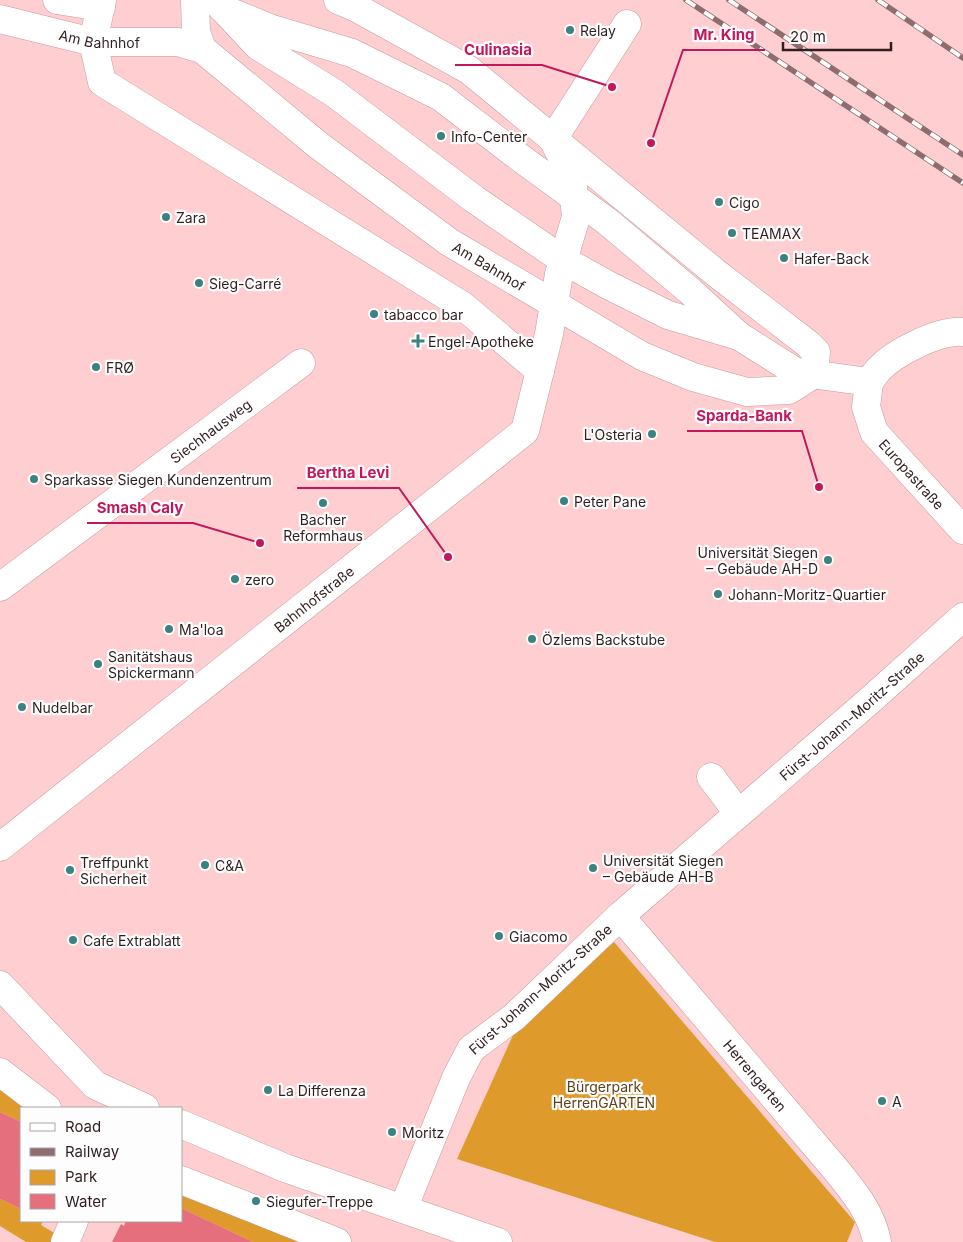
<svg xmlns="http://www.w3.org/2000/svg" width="963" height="1242" viewBox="0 0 963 1242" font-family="Inter,sans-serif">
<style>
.green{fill:#de9b2b}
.water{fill:#e56f7c}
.pier{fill:#ffced0}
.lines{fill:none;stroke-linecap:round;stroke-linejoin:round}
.minor-casing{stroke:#c89a9c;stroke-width:29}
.minor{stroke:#fff;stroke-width:28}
.rail-casing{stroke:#8d6d6f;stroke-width:5.5}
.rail{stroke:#fdfdfd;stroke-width:4;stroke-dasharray:11;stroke-linecap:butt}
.poi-dot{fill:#3b8383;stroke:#fdfdfd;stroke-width:2}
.labels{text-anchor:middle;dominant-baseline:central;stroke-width:4.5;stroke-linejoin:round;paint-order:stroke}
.poi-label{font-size:14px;fill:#311f20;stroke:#fdfdfd;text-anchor:start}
.street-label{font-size:14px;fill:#311f20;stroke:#fdfdfd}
.park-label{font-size:14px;fill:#5f4317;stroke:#fdfdfd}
.leader{fill:none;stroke:#c2185b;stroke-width:2}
.callout-dot{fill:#c2185b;stroke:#fdfdfd;stroke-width:2}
.callout-label{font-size:15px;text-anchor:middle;font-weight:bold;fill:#c2185b;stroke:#fdfdfd;stroke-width:4.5;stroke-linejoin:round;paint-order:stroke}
</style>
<rect width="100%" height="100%" fill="#ffced0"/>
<path class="green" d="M614 942 855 1222 847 1242H715L457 1159 514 1033Z
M0 1082 36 1108H21V1122L0 1112Z
M181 1184 328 1242H253L181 1208Z
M0 1199 21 1209V1221H39L73 1242H26L0 1226Z"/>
<path class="water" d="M0 1112 21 1122V1209L0 1199Z
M181 1208 253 1242H73L39 1221H181Z"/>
<path class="pier" d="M43 1221H126L124 1226 121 1224 112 1242H69L41 1225Z"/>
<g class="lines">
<defs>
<g id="minor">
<path d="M57 0 101 7"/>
<path d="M102 0 93 42 102 82 463 306 540 371"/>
<path d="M195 0 196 32 202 49"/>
<path d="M215 0 258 46 334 93 474 199 563 260 608 285 668 315 739 336 690 291 608 222 511 151 441 97 352 53 272 29 223 9"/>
<path d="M338 0 355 7 469 70 716 273 808 344 816 352 814 374"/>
<path id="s1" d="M0 19 93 42H178L202 49 318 145 449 242 642 356 693 377 747 392 789 390 814 374"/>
<path d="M553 139 627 24"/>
<path d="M739 336 796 372 869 382"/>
<path id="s2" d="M869 382 866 407 874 432 963 530"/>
<path d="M869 382C872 378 875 374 878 370 895 352 939 330 963 332"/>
<path id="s3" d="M0 587 301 363"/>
<path d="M711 777 738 813"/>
<path id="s4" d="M0 847 525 431 549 334 559 274 576 217 572 178 553 139"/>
<path id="s5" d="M620 916 837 1171C855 1193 872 1214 877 1242"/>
<path d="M0 985 95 1085 145 1108"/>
<path d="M0 1072 47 1108"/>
<path d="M181 1124 285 1168 498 1242"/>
<path d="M181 1180 337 1242"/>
<path id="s6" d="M403 1209 456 1078 471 1049 514 1017 620 916 868 702 963 617"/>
<path d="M65 1242 74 1221"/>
</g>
</defs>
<use href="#minor" class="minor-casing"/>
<use href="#minor" class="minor"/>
<defs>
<path id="rail" d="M686 0 963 183
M729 0 963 155
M878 0 963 58"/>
</defs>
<use href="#rail" class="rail-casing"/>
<use href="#rail" class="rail"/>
</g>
<g class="poi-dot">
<circle cx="570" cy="30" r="5"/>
<circle cx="441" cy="136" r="5"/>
<circle cx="719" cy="202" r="5"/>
<circle cx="166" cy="217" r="5"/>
<circle cx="732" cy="233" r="5"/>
<circle cx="784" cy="258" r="5"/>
<circle cx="199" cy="283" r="5"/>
<circle cx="374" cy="314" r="5"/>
<path d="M415.5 333.5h5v5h5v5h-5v5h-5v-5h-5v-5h5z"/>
<circle cx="96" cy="367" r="5"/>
<circle cx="652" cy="434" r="5"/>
<circle cx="34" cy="479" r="5"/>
<circle cx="564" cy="501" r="5"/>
<circle cx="323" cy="503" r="5"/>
<circle cx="828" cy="560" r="5"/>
<circle cx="235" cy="579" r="5"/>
<circle cx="718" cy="594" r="5"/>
<circle cx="169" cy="629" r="5"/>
<circle cx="532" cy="639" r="5"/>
<circle cx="98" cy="664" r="5"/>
<circle cx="22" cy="707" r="5"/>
<circle cx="205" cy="865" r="5"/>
<circle cx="593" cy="868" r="5"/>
<circle cx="70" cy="870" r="5"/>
<circle cx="499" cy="936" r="5"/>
<circle cx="73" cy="940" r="5"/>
<circle cx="268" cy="1090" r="5"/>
<circle cx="882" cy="1101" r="5"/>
<circle cx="392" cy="1132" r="5"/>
<circle cx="256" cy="1201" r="5"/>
</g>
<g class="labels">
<g class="poi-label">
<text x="580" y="30">Relay</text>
<text x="451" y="136">Info-Center</text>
<text x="729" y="202">Cigo</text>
<text x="176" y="217">Zara</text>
<text x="742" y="233">TEAMAX</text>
<text x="794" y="258">Hafer-Back</text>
<text x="209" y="283">Sieg-Carré</text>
<text x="384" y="314">tabacco bar</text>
<text x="428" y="341">Engel-Apotheke</text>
<text x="106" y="367">FRØ</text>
<text x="642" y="434" text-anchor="end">L'Osteria</text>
<text x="44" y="479">Sparkasse Siegen Kundenzentrum</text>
<text x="574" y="501">Peter Pane</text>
<text x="323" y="519" text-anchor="middle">Bacher<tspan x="323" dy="16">Reformhaus</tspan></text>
<text x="818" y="552" text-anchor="end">Universität Siegen<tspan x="818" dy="16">– Gebäude AH-D</tspan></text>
<text x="245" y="579">zero</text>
<text x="728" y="594">Johann-Moritz-Quartier</text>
<text x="179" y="629">Ma'loa</text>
<text x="542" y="639">Özlems Backstube</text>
<text x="108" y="656">Sanitätshaus<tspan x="108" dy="16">Spickermann</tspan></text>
<text x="32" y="707">Nudelbar</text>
<text x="603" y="860">Universität Siegen<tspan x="603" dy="16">– Gebäude AH-B</tspan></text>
<text x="80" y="862">Treffpunkt<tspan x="80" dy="16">Sicherheit</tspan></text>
<text x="215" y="865">C&amp;A</text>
<text x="509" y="936">Giacomo</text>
<text x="83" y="940">Cafe Extrablatt</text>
<text x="278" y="1090">La Differenza</text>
<text x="892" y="1101">A</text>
<text x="402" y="1132">Moritz</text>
<text x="266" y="1201">Siegufer-Treppe</text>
</g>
<g class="street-label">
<text stroke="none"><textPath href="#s1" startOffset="102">Am Bahnhof</textPath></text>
<text stroke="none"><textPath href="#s1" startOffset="566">Am Bahnhof</textPath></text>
<text stroke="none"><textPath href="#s3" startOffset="262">Siechhausweg</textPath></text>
<text stroke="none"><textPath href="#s2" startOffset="108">Europastraße</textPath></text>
<text stroke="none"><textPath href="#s4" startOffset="400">Bahnhofstraße</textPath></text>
<text stroke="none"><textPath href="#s6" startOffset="680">Fürst-Johann-Moritz-Straße</textPath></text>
<text transform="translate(540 989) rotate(-42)">Fürst-Johann-Moritz-Straße</text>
<text stroke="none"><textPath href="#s5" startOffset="209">Herrengarten</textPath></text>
</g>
<g class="park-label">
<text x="604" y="1086">Bürgerpark<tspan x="604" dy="16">HerrenGARTEN</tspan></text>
</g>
</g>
<path class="leader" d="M651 143L683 50H765M612 87L542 65H455M819 487L802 431H687M448 557L399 488H297M260 543L193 523H87"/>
<g class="callout-dot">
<circle cx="651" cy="143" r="5"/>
<circle cx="612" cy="87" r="5"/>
<circle cx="819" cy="487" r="5"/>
<circle cx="448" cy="557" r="5"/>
<circle cx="260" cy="543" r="5"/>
</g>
<g class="callout-label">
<text x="724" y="40">Mr. King</text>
<text x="498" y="55">Culinasia</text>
<text x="744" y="421">Sparda-Bank</text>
<text x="348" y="478">Bertha Levi</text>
<text x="140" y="513">Smash Caly</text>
</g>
<rect x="20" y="1107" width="162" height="115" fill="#fdfdfd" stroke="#aba4a5"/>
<rect x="30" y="1123" width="25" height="8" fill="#ffffff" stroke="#aba4a5"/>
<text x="65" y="1132" font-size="15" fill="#311f20">Road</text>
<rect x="30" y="1148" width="25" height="8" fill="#8d6d6f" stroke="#aba4a5"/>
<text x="65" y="1157" font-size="15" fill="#311f20">Railway</text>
<rect x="30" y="1170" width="25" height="15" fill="#de9b2b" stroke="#aba4a5"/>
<text x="65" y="1182" font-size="15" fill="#311f20">Park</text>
<rect x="30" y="1194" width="25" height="15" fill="#e56f7c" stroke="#aba4a5"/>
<text x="65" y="1207" font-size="15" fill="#311f20">Water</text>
<path d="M783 42v8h108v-8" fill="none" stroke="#311f20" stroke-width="2.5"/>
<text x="790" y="42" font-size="15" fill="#311f20" stroke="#fdfdfd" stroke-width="4" paint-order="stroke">20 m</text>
</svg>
